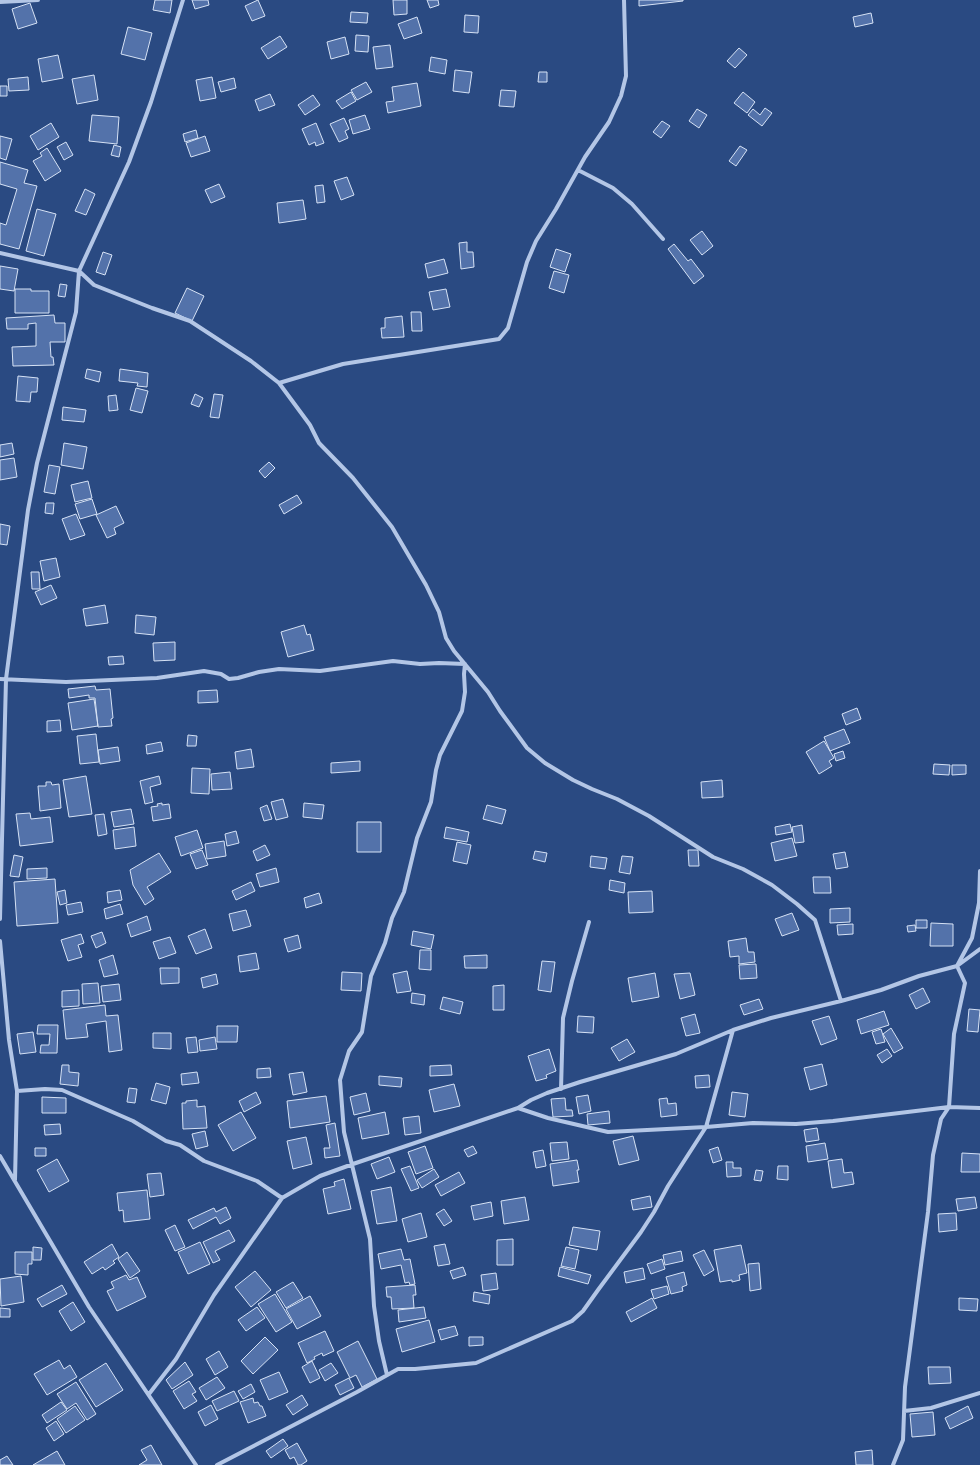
<svg xmlns="http://www.w3.org/2000/svg" width="980" height="1465" viewBox="0 0 980 1465" font-family="Barlow,sans-serif">
<style>
.building{fill:#5372aa;stroke:#d6e2f5}
.lines{fill:none;stroke-linecap:round;stroke-linejoin:round}
.minor{stroke:#b3c6e6;stroke-width:4}
</style>
<rect width="100%" height="100%" fill="#2a4a82"/>
<path class="building" d="M155 0H172L170 13 153 10Z
M192 0H208L209 5 195 9Z
M258 0 265 16 252 21 245 6Z
M393 0H407V14L394 15Z
M427 0H438L439 5 430 8Z
M639 0H683V1L639 6Z
M30 3 37 23 18 29 12 9Z
M351 12 368 13 367 23 350 22Z
M871 13 873 23 855 27 853 17Z
M465 15 479 16 478 33 464 32Z
M417 17 422 33 404 39 398 24Z
M128 27 152 33 145 60 121 54Z
M356 35 369 36 368 52 355 51Z
M280 36 287 47 268 59 261 48Z
M345 37 349 54 331 59 327 42Z
M390 45 393 67 376 69 373 47Z
M739 48 747 55 735 68 727 61Z
M58 55 63 78 42 82 38 59Z
M431 57 447 60 445 74 429 71Z
M455 70 472 72 469 93 453 91Z
M539 72H547V82H538Z
M94 75 98 100 77 104 72 79Z
M28 77 29 90 9 91 8 79Z
M212 77 216 98 200 101 196 80Z
M234 78 236 88 221 92 218 82Z
M366 82 372 92 357 100 351 90Z
M417 83 421 106 388 113 386 102 394 101 392 87Z
M0 86H7V96H0Z
M501 90 516 91 514 107 499 106Z
M351 92 356 101 342 109 336 101Z
M743 92 755 102 747 113 734 103Z
M270 94 275 105 259 111 255 100Z
M313 95 320 105 305 115 298 105Z
M765 108 772 113 762 126 748 115 753 109 760 115Z
M697 109 707 115 699 128 689 121Z
M92 115 119 117 117 144 89 141Z
M365 115 370 129 353 134 349 120Z
M344 118 349 129 345 131 348 138 339 142 330 124Z
M662 121 670 126 661 138 653 132Z
M51 123 59 137 38 150 30 136Z
M316 123 324 143 316 146 315 142 309 145 302 129Z
M196 130 198 138 185 142 183 134Z
M0 136 12 139 6 160 0 158Z
M205 136 210 151 191 157 186 143Z
M66 142 73 155 64 160 57 147Z
M114 145 121 147 119 157 111 155Z
M740 146 747 150 736 166 729 161Z
M47 148 61 171 45 181 33 161 42 156 40 153Z
M0 162 28 170 24 183 37 186 19 249 0 244V223L6 225 17 189 0 184Z
M347 177 354 195 341 200 334 181Z
M219 184 225 197 211 203 205 190Z
M323 185 325 202 317 203 315 186Z
M85 189 95 194 86 215 75 211Z
M303 200 306 219 279 223 277 203Z
M37 209 56 214 44 256 26 251Z
M702 231 713 246 702 255 690 240Z
M467 242V252H473L474 267 461 269 459 243Z
M674 244 688 261 691 259 704 276 694 284 668 249Z
M556 249 571 254 565 272 550 267Z
M103 252 112 255 105 275 96 272Z
M444 259 448 273 428 278 425 264Z
M0 266 18 269 14 291 0 289Z
M554 271 569 275 564 293 549 288Z
M60 284 67 285 65 297 58 296Z
M187 288 204 296 192 321 175 313Z
M15 289H31V291H49V313H15Z
M446 289 450 307 433 310 429 292Z
M411 312H421L422 331H412Z
M54 315 55 323H65V342H50L51 357H53L54 365 13 366 12 347 36 346V323L28 324V329H7L6 318Z
M402 316 404 337 382 338 381 328H385V318Z
M87 369 101 372 99 382 85 378Z
M120 369 148 373 147 387 137 386 138 383 119 381Z
M18 376 38 378 37 392H31L30 402 16 401Z
M136 388 148 391 142 413 130 410Z
M195 394 203 398 199 407 191 404Z
M214 394 223 395 219 418 210 417Z
M116 395 118 410 109 411 108 396Z
M63 407 86 410 84 422 62 420Z
M12 443 14 454 0 457V445Z
M64 443 87 447 83 469 61 465Z
M14 458 17 477 0 480V460Z
M269 462 275 468 265 478 259 471Z
M49 465 60 467 55 494 44 492Z
M88 481 92 498 75 502 71 485Z
M297 495 302 503 284 514 279 505Z
M92 499 97 514 80 519 75 504Z
M46 503H54L53 514 45 513Z
M116 506 124 523 114 528 116 534 107 538 96 515Z
M76 514 85 535 70 540 62 519Z
M0 524 10 526 7 545 0 544Z
M56 558 60 577 44 581 40 561Z
M31 572H39L40 589H32Z
M51 585 57 598 41 605 35 592Z
M105 605 108 623 86 626 83 609Z
M136 615 156 617 154 635 135 633Z
M304 625 307 635 310 634 314 650 288 657 281 632Z
M175 642V660L154 661 153 643Z
M123 656 124 664 109 665 108 657Z
M95 686 96 690 110 689 113 718 111 719 112 726 98 727 95 698H89V695L69 698 68 689Z
M217 690 218 702 198 703V691Z
M94 699 98 726 72 730 68 703Z
M857 708 861 719 846 725 842 714Z
M60 720 61 731 47 732V721Z
M844 729 850 743 830 751 824 737Z
M96 734 99 762 80 764 77 736Z
M188 735 197 736 196 746H187Z
M824 741 834 758 829 761 832 766 819 774 806 752Z
M161 742 163 751 147 754 146 745Z
M118 747 120 761 100 764 98 750Z
M251 749 254 767 237 769 235 752Z
M843 751 845 758 836 761 834 754Z
M360 761V771L331 773V763Z
M934 764 950 765 949 775 933 774Z
M952 765H966V774L952 775Z
M192 768 210 769 209 794 191 793Z
M230 772 232 789 212 790 211 774Z
M86 776 92 814 69 817 63 780Z
M159 776 161 784 150 787 153 802 145 804 140 781Z
M722 780 723 797 702 798 701 782Z
M46 782H51L52 785 59 784 61 808 40 811 38 786H46Z
M283 799 288 817 276 820 271 802Z
M162 803V805L169 804 171 818 153 821 151 807 158 806 157 804Z
M304 803 324 805 322 819 303 817Z
M267 805 272 819 264 821 260 808Z
M487 805 506 810 502 824 483 819Z
M131 809 134 824 114 827 111 812Z
M30 813 31 819 50 817 53 842 20 846 16 814Z
M104 814 107 834 98 836 95 815Z
M357 822H381V852H357Z
M790 824 792 832 776 835 775 827Z
M802 825 804 842 795 843 792 827Z
M134 827 136 846 115 849 113 830Z
M446 827 469 832 467 842 444 838Z
M197 830 203 848 181 856 175 837Z
M236 831 239 843 227 846 225 834Z
M792 838 797 856 775 861 771 843Z
M224 841 226 856 207 859 205 844Z
M457 842 471 845 467 864 453 861Z
M265 845 270 855 257 861 253 851Z
M202 850 208 865 196 869 190 854Z
M688 850H698L699 866H689Z
M535 851 547 853 545 862 533 859Z
M845 852 848 867 836 869 833 854Z
M159 853 171 872 147 887 154 899 145 905 133 885 130 870Z
M14 855 23 857 19 877 10 876Z
M591 856 607 858 605 869 590 867Z
M622 856 633 857 630 874 619 872Z
M47 868V878L27 879V869Z
M276 868 279 882 260 887 256 874Z
M813 877H830L831 893H814Z
M55 879 58 923 17 926 14 882Z
M610 880 625 883 624 893 609 890Z
M251 882 255 891 236 900 232 891Z
M65 890 67 903 60 905 57 892Z
M120 890 122 900 108 903 107 892Z
M652 891 653 912 629 913 628 892Z
M319 893 322 903 306 908 304 898Z
M81 902 83 912 68 915 66 905Z
M120 904 123 914 106 919 104 909Z
M850 908V922L830 923V909Z
M246 910 251 926 233 931 229 914Z
M792 913 799 930 782 936 775 919Z
M147 916 151 930 131 937 127 924Z
M916 920H927V928H916Z
M931 923 953 924V946H930Z
M853 924V934L838 935 837 925Z
M915 925 916 931 908 932 907 926Z
M205 929 212 948 196 954 188 936Z
M413 931 434 935 431 949 411 945Z
M102 932 106 943 96 948 91 936Z
M81 934 84 943 78 945 82 957 68 961 61 940Z
M298 935 301 948 288 952 284 939Z
M170 937 176 953 159 959 153 942Z
M746 938 748 952H754L755 962 739 964V956L730 957 728 941Z
M420 950H431V970L419 969Z
M256 953 259 969 240 972 238 956Z
M113 955 118 974 104 977 99 960Z
M487 955V968H465L464 956Z
M542 961 555 962 551 992 538 990Z
M756 964 757 978 740 979 739 965Z
M160 968H179V983L161 984Z
M407 971 411 991 397 993 393 974Z
M342 972 362 973 361 991 341 990Z
M655 973 659 997 632 1002 628 978Z
M690 973 695 995 680 999 674 974Z
M216 974 218 984 203 988 201 978Z
M98 983 100 1003 83 1004 82 984Z
M119 984 121 1000 103 1002 101 986Z
M504 985V1010H493V986Z
M923 988 930 1002 916 1009 909 995Z
M79 990V1006L62 1007V991Z
M412 993 425 995 424 1005 411 1003Z
M443 997 463 1002 460 1014 440 1009Z
M759 999 763 1009 744 1015 740 1005Z
M105 1005 106 1016 118 1015 122 1050 109 1052 106 1021 86 1024 88 1037 66 1039 63 1010Z
M969 1009 980 1010 978 1032 967 1031Z
M884 1011 889 1025 861 1034 857 1020Z
M695 1014 700 1033 686 1036 681 1018Z
M578 1016 594 1017 593 1033 577 1032Z
M829 1016 837 1039 821 1045 812 1021Z
M38 1025H58L57 1053H40L41 1045H49L50 1034H37Z
M217 1026H238L237 1042H217Z
M891 1028 903 1048 894 1053 883 1034Z
M881 1029 885 1042 876 1044 872 1032Z
M33 1032 36 1052 20 1054 17 1034Z
M153 1033H171V1049L153 1048Z
M196 1037 198 1052 188 1053 186 1038Z
M215 1037 217 1049 200 1051 199 1040Z
M627 1039 635 1052 619 1061 611 1048Z
M549 1049 556 1071 546 1075 547 1078 536 1081 528 1056Z
M887 1049 892 1056 882 1063 877 1055Z
M822 1064 827 1085 810 1090 804 1068Z
M62 1065H69V1072L79 1073 78 1086 60 1084Z
M451 1065 452 1075 430 1076V1066Z
M270 1068 271 1077 257 1078V1069Z
M197 1072 199 1083 182 1085 181 1074Z
M303 1072 307 1092 293 1095 289 1074Z
M709 1075 710 1087 696 1088 695 1076Z
M379 1076 402 1078 401 1087 379 1085Z
M156 1083 170 1087 166 1104 151 1100Z
M454 1084 460 1106 434 1112 429 1090Z
M129 1088 137 1089 135 1103 127 1102Z
M256 1092 261 1103 244 1112 239 1101Z
M732 1092 748 1094 745 1117 729 1115Z
M366 1093 370 1111 354 1115 350 1097Z
M588 1095 591 1111 579 1114 576 1097Z
M326 1096 330 1122 290 1128 287 1101Z
M42 1097 66 1098V1113H42Z
M565 1098 566 1110H572L573 1116 553 1117 551 1099Z
M667 1098 668 1104 676 1103 677 1115 661 1117 659 1099Z
M197 1100V1107L205 1106 207 1128 183 1129 182 1103H186V1101Z
M609 1111 610 1123 588 1125 587 1114Z
M241 1112 256 1138 233 1151 218 1125Z
M385 1112 389 1134 362 1139 358 1118Z
M419 1116 421 1133 405 1135 403 1118Z
M335 1123 340 1156 325 1158 324 1148H330L326 1125Z
M60 1124 61 1134 45 1135 44 1125Z
M817 1128 819 1140 806 1142 804 1130Z
M205 1131 208 1146 196 1149 192 1134Z
M633 1136 639 1160 619 1165 613 1141Z
M306 1137 312 1164 293 1169 287 1141Z
M567 1142 569 1159 552 1161 550 1143Z
M825 1143 828 1159 808 1162 806 1146Z
M425 1146 433 1168 416 1174 408 1152Z
M473 1146 477 1153 468 1157 464 1150Z
M718 1147 722 1160 713 1163 709 1150Z
M35 1148H46V1156H35Z
M543 1150 546 1166 536 1168 533 1152Z
M962 1153 980 1154V1172H961Z
M389 1157 395 1172 377 1179 371 1164Z
M57 1159 69 1181 49 1192 37 1170Z
M842 1159 844 1173 852 1172 854 1184 832 1188 828 1161Z
M577 1160 579 1170H577L579 1182 553 1186 550 1164Z
M726 1162H733V1168H741V1176L727 1177Z
M410 1166 419 1188 411 1191 401 1169Z
M778 1166H788V1180L777 1179Z
M434 1169 439 1177 422 1188 417 1180Z
M756 1170 763 1171 761 1181 754 1180Z
M459 1172 465 1183 441 1196 435 1185Z
M161 1173 164 1195 150 1197 147 1174Z
M344 1179 351 1209 328 1214 323 1189 335 1186 334 1182Z
M391 1187 397 1221 377 1224 371 1191Z
M147 1190 150 1219 124 1222 123 1210 119 1211 117 1193Z
M650 1196 652 1207 633 1210 631 1200Z
M525 1197 529 1220 504 1224 501 1201Z
M975 1197 977 1208 958 1211 956 1199Z
M491 1202 493 1216 474 1220 471 1206Z
M226 1207 231 1218 220 1224 216 1217 193 1229 188 1220 214 1208 216 1212Z
M444 1209 452 1221 444 1226 436 1214Z
M421 1213 427 1237 408 1242 402 1219Z
M956 1213 957 1230 939 1232 938 1214Z
M175 1225 185 1247 175 1251 165 1230Z
M573 1227 600 1231 597 1250 569 1245Z
M229 1230 235 1241 215 1251 220 1260 213 1263 203 1242Z
M513 1239V1265H497V1240Z
M200 1242 210 1264 188 1274 178 1252Z
M112 1244 119 1257 113 1261 115 1263 105 1270 103 1267 92 1274 84 1262Z
M445 1244 450 1264 438 1266 434 1246Z
M741 1245 747 1273 739 1275 740 1280 732 1282V1280L720 1282 714 1250Z
M33 1247 42 1248 41 1260H33Z
M566 1247 579 1250 575 1269 561 1266Z
M401 1249 404 1260 410 1259 415 1284 410 1285 409 1282 405 1283 401 1265 381 1269 378 1254Z
M704 1250 714 1270 704 1276 693 1255Z
M681 1251 683 1261 665 1265 663 1255Z
M15 1252H32V1264H28V1275L15 1274Z
M127 1252 140 1271 130 1278 118 1259Z
M662 1259 665 1269 651 1274 647 1264Z
M759 1263 761 1289 750 1291 748 1264Z
M463 1267 466 1275 453 1279 450 1271Z
M560 1267 591 1275 588 1284 558 1276Z
M643 1268 645 1279 626 1283 624 1272Z
M255 1271 271 1290 251 1307 235 1287Z
M684 1272 687 1285 682 1287 683 1291 671 1294 666 1277Z
M496 1273 498 1289 483 1291 481 1275Z
M126 1275 129 1280 137 1277 146 1297 117 1311 107 1291 114 1288 111 1282Z
M21 1276 24 1302 1 1306 0 1279Z
M293 1282 303 1298 286 1308 276 1292Z
M62 1285 67 1294 42 1307 37 1299Z
M415 1285 416 1295H413L414 1308 392 1309 391 1297H387L386 1287Z
M667 1286 669 1294 654 1299 651 1290Z
M474 1292 490 1295 489 1304 473 1301Z
M275 1294 292 1322 276 1332 258 1304Z
M310 1296 321 1316 297 1329 286 1309Z
M652 1298 657 1308 631 1322 626 1312Z
M959 1298 978 1299 977 1311 959 1310Z
M73 1302 85 1322 71 1331 59 1311Z
M257 1307 265 1318 246 1331 238 1320Z
M424 1307 426 1318 399 1322 398 1310Z
M0 1308 10 1309V1317H0Z
M429 1320 435 1342 402 1352 396 1329Z
M455 1326 458 1335 441 1340 438 1330Z
M325 1331 334 1351 323 1356 322 1353 314 1357 315 1359 307 1363 298 1343Z
M265 1337 278 1350 253 1374 241 1361Z
M469 1337H483V1345L469 1346Z
M358 1341 377 1379 362 1387 356 1375 350 1378 337 1352Z
M219 1351 228 1367 215 1375 206 1359Z
M59 1360 64 1369 70 1365 77 1377 47 1395 34 1374Z
M312 1361 320 1378 310 1383 302 1367Z
M185 1362 193 1375 172 1389 166 1380Z
M106 1363 123 1390 96 1407 79 1380Z
M331 1363 338 1373 325 1381 319 1370Z
M928 1367H950L951 1383 929 1384Z
M279 1372 288 1392 269 1400 260 1380Z
M217 1377 225 1388 206 1400 199 1388Z
M349 1378 354 1388 340 1395 335 1385Z
M189 1381 196 1392 192 1394 197 1401 184 1409 173 1391Z
M76 1382 96 1414 87 1420 76 1403 67 1409 57 1394Z
M251 1384 255 1392 243 1399 238 1391Z
M234 1391 239 1401 217 1411 212 1401Z
M302 1395 308 1405 293 1415 286 1405Z
M253 1398 254 1403 258 1402 260 1406H262L266 1416 248 1423 240 1402Z
M61 1402 67 1410 47 1423 42 1415Z
M211 1405 218 1419 205 1426 198 1412Z
M75 1406 85 1420 66 1433 57 1419Z
M968 1406 973 1418 950 1429 945 1418Z
M933 1412 935 1435 912 1437 910 1414Z
M56 1421 64 1434 54 1441 46 1428Z
M283 1439 288 1446 271 1458 266 1451Z
M297 1443 307 1461 301 1465H298L294 1457 290 1459 285 1450Z
M151 1445 162 1465H139L147 1460 141 1450Z
M872 1450 873 1465H856L855 1452Z
M57 1451 65 1465H33Z
M7 1456 13 1465H0V1460Z"/>
<g class="lines">
<path class="minor" d="M0 2 38 0
M578 170 613 188 632 204 663 239
M0 253 79 271 94 285 152 308 190 321 251 361 279 383 310 425 319 443 353 478 392 527 426 585 439 612 446 638 454 651 488 692 500 711 527 748 545 763 573 780 592 789 617 799 649 816 713 857 743 869 772 885 797 904 815 920 841 1001
M279 383 343 364 499 339 508 328 527 262 536 241 556 209 585 157 609 122 621 96 626 76 624 0
M0 679 66 682 157 678 204 671 221 674 229 679 238 678 259 672 279 669 320 671 393 661 420 664 439 663 465 664
M0 919 6 679 28 510 37 463 76 312 79 271 129 162 151 102 183 0
M0 941 9 1040 17 1091 15 1180
M561 1089 563 1018 572 981 589 922
M17 1091 45 1089 62 1090 133 1121 166 1141 180 1145 204 1161 257 1181 282 1198
M518 1108 531 1100 547 1093 580 1082 676 1054 733 1030 771 1018 841 1001 881 990 919 976 957 966 980 949
M0 1156 89 1307 196 1465
M387 1375 379 1341 374 1306 370 1239 344 1132 340 1080 349 1051 362 1032 371 976 385 943 392 918 404 892 417 838 431 802 436 770 440 755 462 711 465 692 464 674 465 664
M149 1394 176 1359 214 1295 282 1198 320 1176 353 1164 518 1108 548 1118 608 1132 706 1127 753 1123 796 1124 833 1121 949 1107 980 1108
M904 1411 931 1408 980 1393
M217 1465 357 1392 398 1369H415L476 1363 572 1321 583 1311 598 1290 641 1232 654 1212 668 1186 706 1127 733 1030
M893 1465 903 1440 905 1387 928 1212 933 1155 941 1119 949 1107 954 1034 965 983 957 966 972 938 979 903 980 871"/>
</g>
</svg>
